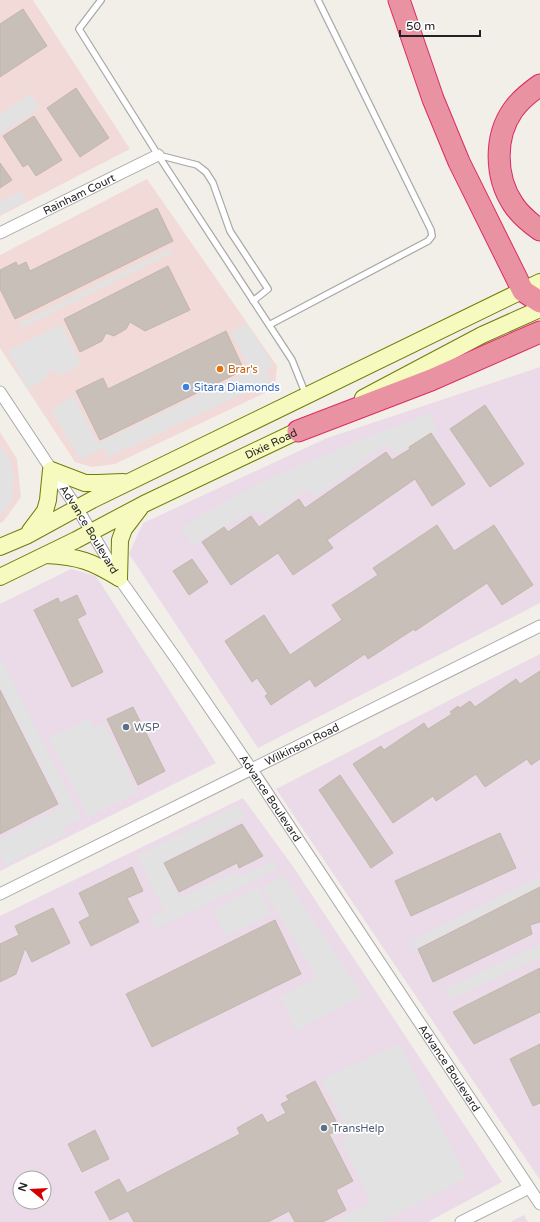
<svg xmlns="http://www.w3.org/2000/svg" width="540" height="1222" viewBox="0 0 540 1222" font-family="'Varela Round',sans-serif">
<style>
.commercial{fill:#f2dad9}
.industrial{fill:#ebdbe8;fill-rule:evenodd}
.parking{fill:#e2e2e2}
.building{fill:#c7bfb8;stroke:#c4b6ab}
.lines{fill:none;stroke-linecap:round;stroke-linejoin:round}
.service-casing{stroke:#a9a9a9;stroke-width:8}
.minor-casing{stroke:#a9a9a9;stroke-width:13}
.secondary-casing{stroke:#707d05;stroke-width:18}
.motorway-casing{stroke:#dc2a67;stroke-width:23}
.service{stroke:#fff;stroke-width:5.5}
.minor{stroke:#fff;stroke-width:11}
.secondary{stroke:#f7fabf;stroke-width:16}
.motorway{stroke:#e892a2;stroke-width:21}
.food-dot{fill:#e8710a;stroke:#fff;stroke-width:1.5}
.shop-dot{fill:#3f7fe0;stroke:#fff;stroke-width:1.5}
.service-dot{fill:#5c6f8a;stroke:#fff;stroke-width:1.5}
.labels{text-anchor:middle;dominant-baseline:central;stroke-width:3.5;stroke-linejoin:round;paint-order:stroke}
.street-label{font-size:11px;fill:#222;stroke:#fff}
.food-label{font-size:11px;fill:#c56008;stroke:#fff;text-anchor:start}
.shop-label{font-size:11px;fill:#366cbe;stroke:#fff;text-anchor:start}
.service-label{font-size:11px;fill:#4e5e75;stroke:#fff;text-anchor:start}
</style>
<rect width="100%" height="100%" fill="#f2efe9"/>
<path class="commercial" d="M0 0H33L130 149 0 216Z
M147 179 277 366 275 388 115 464 92 467 75 462 0 348V255Z
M0 432 17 459 21 497 3 522 0 523Z"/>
<path class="industrial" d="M540 367V603L258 748 129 554 143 523 327 438Z
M71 569 96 576 216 763 0 871V604Z
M540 654V1180L276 789Z
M243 798 294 868 502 1182 428 1222H0V916ZM20 1178H44V1202H20Z
M524 1215 528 1222H510Z"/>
<path class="parking" d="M30 94 40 108 0 134V114Z
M21 191 26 201 0 214V201Z
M170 248 173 253 22 328 19 323Z
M61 324 81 364 59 376 55 369 46 374 47 378 27 389 8 351Z
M247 324 273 364 265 372 272 380 109 457 104 448 80 459 51 411 73 395 98 443 251 371 231 332Z
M431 413 437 431 396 454 387 444 314 497 307 489 266 518 259 509 208 535 193 546 181 530 198 517 259 483 363 439Z
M0 445 8 455 14 476 12 501 0 516Z
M0 658 81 818 63 827 66 834 6 865 0 853V839L62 807 0 686Z
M89 719 93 728 104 723 137 792 88 817 49 738Z
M238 805 246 817 163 863 180 898 236 871 239 877 274 860 278 869 155 929 150 918 164 911 137 856Z
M283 875 363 995 296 1031 280 997 317 977 262 888Z
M540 877V887L414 949 410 942Z
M258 887 271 914 226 937 213 909Z
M540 944V957L451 1000 445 989Z
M400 1044 467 1178 381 1222H332L371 1203 341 1141 349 1136 322 1080 352 1065Z"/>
<path class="building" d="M23 9 47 46 0 77V24Z
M76 88 109 138 80 157 47 108Z
M34 116 62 160 36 176 28 164 23 167 3 136Z
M0 163 12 180 0 188Z
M157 208 173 241 15 319 0 289V270L16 262 18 266 26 262 30 271Z
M168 266 190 310 145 331 130 322 126 329 114 336 106 333 102 341 80 352 64 319Z
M226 331 244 370 100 440 76 391 103 378 108 389Z
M485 405 524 464 490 487 450 429Z
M431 433 465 484 432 506 415 479 327 540 333 548 293 575 278 553 231 585 202 542 224 527 228 532 251 516 259 527 299 499 305 508 386 452 392 460 410 449 409 447Z
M437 525 454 551 494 525 533 585 502 605 487 583 415 631 414 629 368 659 365 654 315 687 310 679 271 705 265 696 268 694 257 678 252 682 225 641 264 615 290 655 342 620 332 605 378 575 373 568Z
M192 559 208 582 189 595 173 571Z
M77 595 86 614 77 619 103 672 72 687 34 610 58 598 60 603Z
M540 671V759L531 765 527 759 485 787 476 774 436 801 433 796 393 823 353 764 381 746 384 750 424 723 428 729 452 714 450 712 458 706 460 708 470 701 475 707 516 679 520 684Z
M0 690 58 804 0 834Z
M133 707 165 771 138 785 107 719Z
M340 775 393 853 371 868 319 790Z
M242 824 263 856 239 868 237 863 179 892 164 863Z
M500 833 516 868 411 916 395 881Z
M132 867 143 891 127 898 139 922 91 946 79 922 90 916 79 893Z
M540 887V922L530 925 532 934 433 982 418 949Z
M53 908 70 943 32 962 25 948 16 974 0 982V944L19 935 15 926Z
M275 920 301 974 152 1047 126 994Z
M540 968V1012L474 1044 453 1012Z
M540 1044V1103L533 1106 510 1059Z
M315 1081 336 1121 331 1124 335 1132 329 1134 353 1181 336 1190 346 1210 323 1222H295L289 1211 268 1222H134L128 1211 110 1220 95 1192 119 1179 127 1193 240 1134 237 1128 262 1114 267 1123 286 1113 281 1104 289 1100 286 1096Z
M95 1130 109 1159 82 1172 68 1144Z"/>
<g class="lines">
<defs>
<path id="service" d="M101 0 79 29 158 155 292 360 306 395
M158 155 197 165 206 172 213 183 230 231 268 289 253 301
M269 325 428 241 432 236 431 230 318 0"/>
<g id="minor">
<path id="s1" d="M0 233 158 155"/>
<path id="s2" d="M0 392 77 508 119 578 177 660 252 770 540 1204"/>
<path id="s3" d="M0 894 540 626"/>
<path d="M461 1222 529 1188"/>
</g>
<g id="secondary">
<path d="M363 398 482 335 540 309"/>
<path d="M30 531 45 511 48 500 51 470 85 483H98L123 482"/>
<path d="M0 547 26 536 92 500 540 282"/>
<path d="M46 555C80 557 91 561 119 578"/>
<path id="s4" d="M0 577 76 540 144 504 308 426"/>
<path d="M119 578 120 540 124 529 140 508"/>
</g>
<path id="motorway" d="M399 0 433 99 459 162 523 291 540 302
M540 85C530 92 520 100 513 110 494 137 495 177 513 204 520 215 530 223 540 230
M298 431 431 380 540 332"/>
</defs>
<use href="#service" class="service-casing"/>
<use href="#minor" class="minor-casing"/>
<use href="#secondary" class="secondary-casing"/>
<use href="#motorway" class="motorway-casing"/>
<use href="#service" class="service"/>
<use href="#minor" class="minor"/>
<use href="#secondary" class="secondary"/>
<use href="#motorway" class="motorway"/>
</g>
<circle class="food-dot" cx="220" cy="369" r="4"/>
<circle class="shop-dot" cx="186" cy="387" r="4"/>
<g class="service-dot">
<circle cx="126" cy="727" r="4"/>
<circle cx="324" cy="1128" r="4"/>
</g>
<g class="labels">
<g class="street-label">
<text stroke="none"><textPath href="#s1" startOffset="88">Rainham Court</textPath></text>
<text stroke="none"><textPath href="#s4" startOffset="302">Dixie Road</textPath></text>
<text stroke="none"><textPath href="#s2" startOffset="164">Advance Boulevard</textPath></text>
<text stroke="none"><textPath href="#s3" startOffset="337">Wilkinson Road</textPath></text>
<text stroke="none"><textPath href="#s2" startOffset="488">Advance Boulevard</textPath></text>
<text stroke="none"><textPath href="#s2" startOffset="812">Advance Boulevard</textPath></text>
</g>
<g class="food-label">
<text x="228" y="369">Brar's</text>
</g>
<g class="shop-label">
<text x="194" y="387">Sitara Diamonds</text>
</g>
<g class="service-label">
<text x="134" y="727">WSP</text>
<text x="332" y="1128">TransHelp</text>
</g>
</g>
<g transform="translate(32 1190) rotate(288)"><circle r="19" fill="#ffffff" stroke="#a7a7a7"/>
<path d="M0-3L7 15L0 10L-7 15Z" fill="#d40000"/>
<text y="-6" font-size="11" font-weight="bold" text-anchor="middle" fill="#222222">N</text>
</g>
<path d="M400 30v6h80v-6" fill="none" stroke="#222222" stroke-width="2"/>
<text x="406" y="30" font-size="12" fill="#222222" stroke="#ffffff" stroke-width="3" paint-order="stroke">50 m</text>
</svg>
